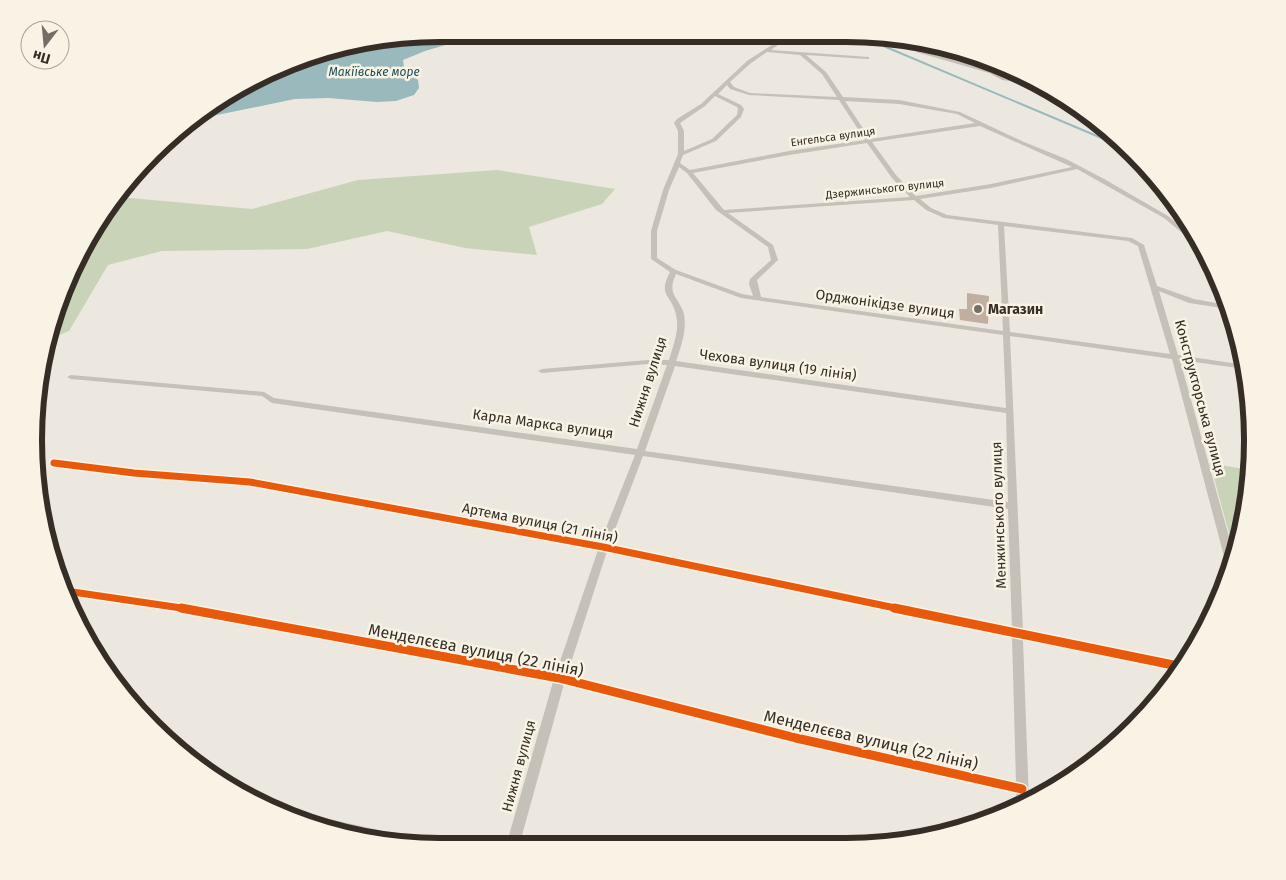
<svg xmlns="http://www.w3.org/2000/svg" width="1286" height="880" viewBox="0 0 1286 880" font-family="'Fira Sans',sans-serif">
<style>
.green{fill:#c9d3b8}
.water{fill:#9ab9bd}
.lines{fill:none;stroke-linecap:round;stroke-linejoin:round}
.stream{stroke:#9ab9bd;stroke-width:2}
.building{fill:#c0aea0}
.minor{fill:#c5c0b8;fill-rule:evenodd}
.cycleway-far1-casing{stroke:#f9f3e5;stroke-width:10}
.cycleway-casing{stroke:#f9f3e5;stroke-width:12}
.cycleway-far1{stroke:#e8590c;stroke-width:7}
.cycleway{stroke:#e8590c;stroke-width:9}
.poi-dot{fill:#756e67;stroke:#f9f3e5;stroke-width:2}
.labels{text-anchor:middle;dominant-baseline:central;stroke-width:5;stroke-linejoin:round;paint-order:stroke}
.far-street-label{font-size:11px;fill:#352d26;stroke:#f9f3e5}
.far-water-label{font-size:12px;font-style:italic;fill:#1b4a57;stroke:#f9f3e5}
.street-label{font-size:14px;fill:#352d26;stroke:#f9f3e5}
.poi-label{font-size:14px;font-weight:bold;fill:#352d26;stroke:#f9f3e5;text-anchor:start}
.near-street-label{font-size:16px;fill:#352d26;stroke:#f9f3e5}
.rim{fill:none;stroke:#352d26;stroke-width:6}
</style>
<rect width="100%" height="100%" fill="#ece8df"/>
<path class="green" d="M497 170 615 189 602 204 529 227 537 255 465 248 387 231 307 249 162 251 108 265 69 331 50 339 65 284 119 197 252 209 358 180Z
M1210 463 1249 470 1244 520 1234 552Z"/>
<path class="water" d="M440 34H483L425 51 403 60 404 67 418 80 419 88 414 95 396 101 377 102 328 98 295 99 212 116 188 125 215 102 335 48Z"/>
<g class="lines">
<path class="stream" d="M802 34 874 42 1130 150"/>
</g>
<path class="building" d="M967 293 989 296 988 324 960 320 959 309H967Z"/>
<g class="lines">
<path class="minor" d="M781 34H785V40L771 50 869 57V59H867L806 55 826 72 843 97 899 100 960 112 1024 142 1066 159 1106 180 1168 216 1197 240 1202 248 1199 247 1164 218 1077 169 991 188 920 199 931 208 947 215 1132 238 1144 245 1157 286 1194 299 1227 305 1228 309 1189 303 1159 291 1178 355 1245 365V369L1180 360 1234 555 1230 567 1226 564 1172 359 1010 336 1023 631 1185 663 1180 671 1023 640 1029 802 1018 807 1016 793 796 743 564 684 519 846H506L553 682 181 612 67 595 65 587H66L181 604 556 673 598 550 250 485 134 476 54 466 49 463 54 460 134 470 250 479 600 543 635 455 272 403 262 396 71 379 67 377 71 375 264 392 274 398 637 449 667 365 648 364 542 373 538 371 542 369 648 360H669C673 346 680 330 676 315 672 294 657 297 670 272L651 259V231L663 190 678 154V131L674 123 677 119 701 104 747 61 781 39ZM767 52 800 55 822 74 837 97 750 93 734 87 730 82 751 63ZM727 85 730 89 749 95 839 100 865 140 789 151 690 170 680 163 683 155 716 141 741 117 744 109 741 105 718 94ZM715 96 737 107 738 109 737 115 712 139 684 151V131L680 123 705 106ZM845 101 899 104 957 114 975 123 870 139ZM980 126 1072 167 991 184 916 196 896 175 872 142ZM867 143 892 178 910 197 724 210 693 173 789 155ZM679 167 687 173 716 210 768 247 771 260 750 279 749 284 753 296 742 294 676 270 657 258V231L669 190ZM914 200 926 210 944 218 998 225 1003 331 761 297 757 280 778 260 773 245 728 213ZM1004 226 1128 241 1138 246 1170 354 1010 332ZM676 274 741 298 1003 335 1006 408 676 361C681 347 687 330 684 314 679 297 666 295 676 274ZM675 366 1006 413 1008 502 645 451ZM643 456 1008 509 1012 629 609 545ZM607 551 1012 637 1016 782 796 733 567 675Z
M918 50 993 71 1005 78 1034 82 1043 86 1002 80 989 73 916 52Z
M284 809 410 837 415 839 417 843 362 839 284 815 279 812Z"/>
<defs>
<path id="cycleway-far1" d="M54 463 134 473 250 482 603 547 900 609
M66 591 188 609"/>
<path id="cycleway" d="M181 608 559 678 796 738 1022 789
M894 608 1183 667"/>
</defs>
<use href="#cycleway-far1" class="cycleway-far1-casing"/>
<use href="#cycleway" class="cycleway-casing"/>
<use href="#cycleway-far1" class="cycleway-far1"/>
<use href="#cycleway" class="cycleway"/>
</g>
<circle class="poi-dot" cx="978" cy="309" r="5"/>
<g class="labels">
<g class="far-street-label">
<text transform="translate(833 137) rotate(-8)">Енгельса вулиця</text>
<text transform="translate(885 189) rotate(-6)">Дзержинського вулиця</text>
</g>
<g class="far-water-label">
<text x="374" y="72">Макіївське море</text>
</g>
<g class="street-label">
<text transform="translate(885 304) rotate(8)">Орджонікідзе вулиця</text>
<text transform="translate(778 365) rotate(8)">Чехова вулиця (19 лiнiя)</text>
<text transform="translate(648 382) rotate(-72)">Нижня вулиця</text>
<text transform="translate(1200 398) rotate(75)">Конструкторська вулиця</text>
<text transform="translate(543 424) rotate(8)">Карла Маркса вулиця</text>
<text transform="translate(999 515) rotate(-92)">Менжинського вулиця</text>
<text transform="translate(540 523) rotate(11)">Артема вулиця (21 лiнiя)</text>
<text transform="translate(519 766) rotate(-75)">Нижня вулиця</text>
</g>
<g class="poi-label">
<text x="988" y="309">Магазин</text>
</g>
<g class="near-street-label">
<text transform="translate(476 650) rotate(11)">Менделєєва вулиця (22 лiнiя)</text>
<text transform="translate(871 740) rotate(13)">Менделєєва вулиця (22 лiнiя)</text>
</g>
</g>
<path d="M0 0H1286V880H0ZM440 42H846A398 398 0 0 1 1244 440V440A398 398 0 0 1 846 838H440A398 398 0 0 1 42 440V440A398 398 0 0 1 440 42Z" fill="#f9f3e5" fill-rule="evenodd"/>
<path class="rim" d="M440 42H846A398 398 0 0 1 1244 440V440A398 398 0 0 1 846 838H440A398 398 0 0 1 42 440V440A398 398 0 0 1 440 42Z"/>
<g transform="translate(45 45) rotate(196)"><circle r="24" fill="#f9f3e5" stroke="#aba499"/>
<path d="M0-4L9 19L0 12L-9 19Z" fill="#756e67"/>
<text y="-8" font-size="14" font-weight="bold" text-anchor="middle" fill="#352d26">Пн</text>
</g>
</svg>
